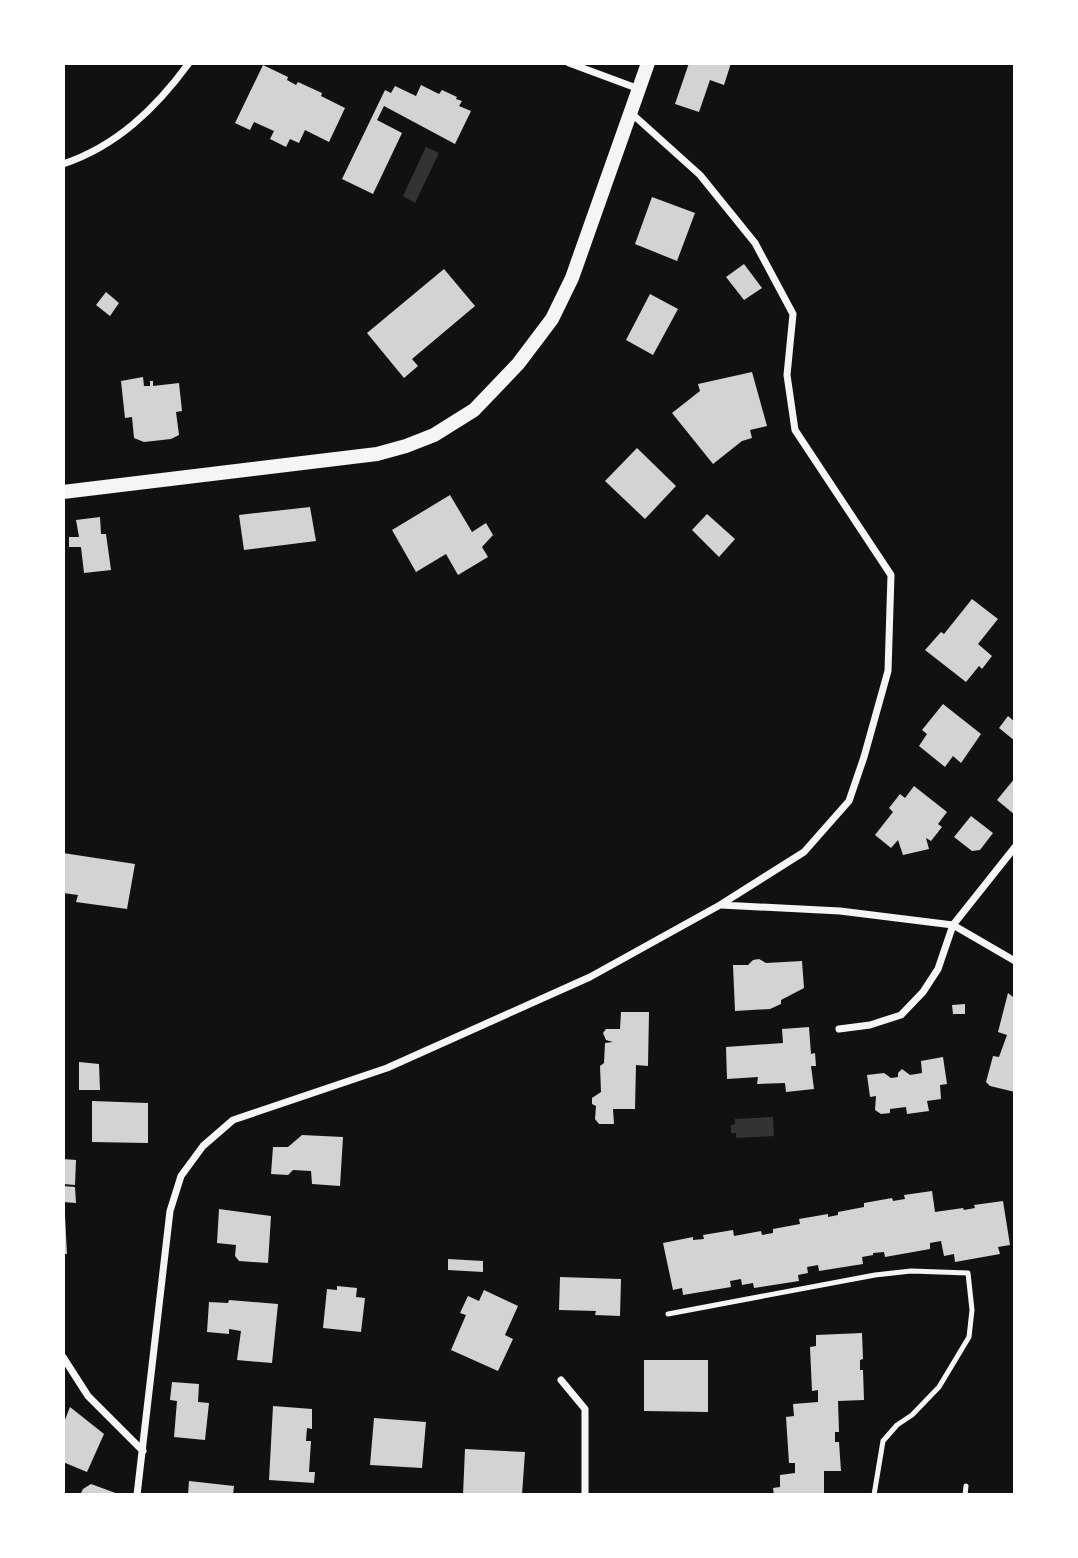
<svg xmlns="http://www.w3.org/2000/svg" width="1078" height="1558" viewBox="0 0 1078 1558" font-family="'Space Grotesk',sans-serif">
<style>
.water{fill:#333}
.building{fill:#d3d3d3}
.lines{fill:none;stroke-linecap:round;stroke-linejoin:round}
.service{stroke:#f5f5f5;stroke-width:5}
.minor{stroke:#f5f5f5;stroke-width:7}
.secondary{stroke:#f5f5f5;stroke-width:14}
</style>
<rect width="100%" height="100%" fill="#111"/>
<path class="water" d="M426 147 439 153 415 203 403 196Z
M773 1117 774 1136 736 1138V1133H731V1125L735 1124V1119Z"/>
<path class="building" d="M689 63H731L724 85 710 80 699 112 675 104Z
M263 65 288 77 287 80 296 85 298 82 322 93 321 96 345 108 329 142 305 130 299 143 290 139 286 147 270 139 274 131 254 122 250 130 235 123Z
M421 85 439 94 442 90 457 97 456 99 462 101 459 106 471 111 455 144 384 106 377 120 402 133 373 194 342 179 385 90 391 93 395 86 416 96Z
M652 197 695 213 677 261 635 244Z
M744 264 762 288 744 300 726 277Z
M444 269 475 306 412 359 418 366 404 378 367 333Z
M106 292 119 303 110 316 96 305Z
M650 294 678 309 653 355 626 340Z
M752 372 767 426 750 430 752 438 742 441 713 464 672 413 700 391 698 384Z
M143 377 144 386H150V381H153V386L179 383 182 411 176 412 179 435 171 439 144 442 134 438 132 417 125 418 121 381Z
M637 448 676 486 645 519 605 481Z
M450 495 472 532 486 523 493 535 482 547 488 557 458 575 446 554 416 572 392 530Z
M310 507 316 541 244 550 239 515Z
M707 514 735 539 719 557 692 530Z
M100 517 101 534H106L111 570 84 573 81 547H69V537H79L76 520Z
M972 599 998 619 978 644 992 656 982 669 979 666 966 682 925 650 941 632 944 634Z
M943 704 981 734 961 763 953 756 945 767 919 746 927 734 922 730Z
M1008 716 1015 722V741L999 728Z
M1015 778V815L997 800Z
M914 786 947 812 938 824 942 827 931 841 926 838 929 849 903 855 898 840 891 848 875 835 893 812 889 808 900 794 905 798Z
M971 816 993 833 980 850 972 851 954 837Z
M63 853 135 864 127 909 76 902 78 895 63 893Z
M759 959 766 963 802 961 804 988 781 1000V1004L770 1009 735 1011 733 965H748L753 960Z
M1014 991H1015V1092L990 1086 986 1082 993 1056 999 1057 1007 1035 998 1032 1008 993 1013 997Z
M965 1004V1014H953L952 1005Z
M621 1012H649L648 1066 636 1065 635 1109H613L614 1124H599L595 1119 596 1106 592 1104V1098L601 1092 600 1066 604 1063 605 1043 613 1042 606 1040 603 1033 606 1029H620Z
M809 1027 811 1054 815 1053 816 1066H811L814 1089 786 1092 785 1083 757 1084 758 1077 727 1079 726 1047 783 1043 782 1029Z
M943 1057 947 1084 940 1085 941 1099 927 1101 929 1111 907 1114 906 1107 890 1109V1113L881 1114 875 1110 876 1096 870 1097 867 1075 884 1073 891 1078 898 1077V1073L902 1069 910 1075 922 1073 921 1061Z
M79 1062 99 1064 100 1090H79Z
M92 1101 148 1103V1143L92 1142Z
M302 1135 343 1137 340 1186 312 1184 311 1171 293 1170 288 1175 271 1174 273 1147H288Z
M63 1159 76 1160 75 1185 63 1184Z
M63 1186 75 1187 76 1203 63 1202Z
M932 1191 935 1212 963 1208 964 1210 975 1208 974 1205 1003 1201 1010 1245 998 1247 1000 1254 955 1262 954 1254 944 1256 941 1241 930 1243V1249L885 1257 884 1252 873 1253V1255L862 1257 863 1264 819 1271 818 1265 807 1267 808 1273 798 1275 799 1281 754 1288 753 1283 742 1285 741 1279 730 1281 731 1287 683 1295 682 1288 673 1290 663 1243 693 1237V1240L704 1239 703 1235 733 1230 734 1236 761 1231 762 1235 773 1233V1229L800 1224 799 1219 828 1214V1217L838 1215V1212L864 1207V1203L892 1198 893 1201 905 1199 904 1195Z
M219 1209 271 1216 268 1263 239 1261 235 1256 236 1245 217 1243Z
M63 1215H65L67 1254H63Z
M448 1259 483 1261V1272L448 1270Z
M560 1277 621 1279 620 1316 595 1315 596 1311 559 1310Z
M337 1286 357 1288 356 1297 365 1298 361 1332 323 1328 327 1289 337 1290Z
M484 1290 518 1306 505 1335 513 1339 498 1371 451 1350 466 1315 460 1313 468 1296 479 1301Z
M229 1300 278 1304 272 1363 237 1360 241 1331 229 1329V1334L207 1332 209 1302 228 1303Z
M862 1333 863 1359 860 1360V1370H863L864 1400 838 1401 839 1432H835V1442H839L841 1471H824V1495H774L773 1488 780 1487V1475L795 1473V1463H789L786 1417 794 1416 793 1404 818 1402V1390L812 1391 810 1347 816 1346V1335Z
M644 1360H708V1412L644 1411Z
M172 1382 199 1384 198 1402 209 1403 205 1440 174 1437 177 1401 170 1400Z
M273 1406 312 1409V1429L307 1428 306 1441H311L309 1472H315L314 1483 269 1480Z
M70 1407 104 1434 87 1472 63 1462V1425Z
M374 1418 426 1422 422 1468 370 1465Z
M465 1449 525 1452 522 1495H463Z
M189 1481 234 1486 233 1495H188Z
M91 1484 121 1495H80L83 1489Z"/>
<g class="lines">
<path class="service" d="M668 1314 875 1275 911 1271 968 1273 972 1310 969 1337 939 1387 912 1415 897 1425 883 1441 874 1495
M965 1495 966 1486"/>
<path class="minor" d="M569 63 639 89
M63 164C117 146 156 108 189 63
M721 905 840 911 953 925 1015 961
M839 1029 870 1025 901 1015 923 992 938 969 953 925 1015 847
M63 1357 88 1396 143 1451
M561 1380 585 1409V1495
M137 1495 170 1211 181 1176 203 1146 233 1120 387 1068 590 977 720 905 804 852 849 801 864 757 888 671 891 575 795 430 787 375 793 314 755 243 700 175 630 112"/>
<path class="secondary" d="M63 492 377 454 406 446 434 435 474 410 518 364 552 319 572 278 648 63"/>
</g>
<rect width="1078" height="1558" fill="none" stroke="#ffffff" stroke-width="130"/>
</svg>
